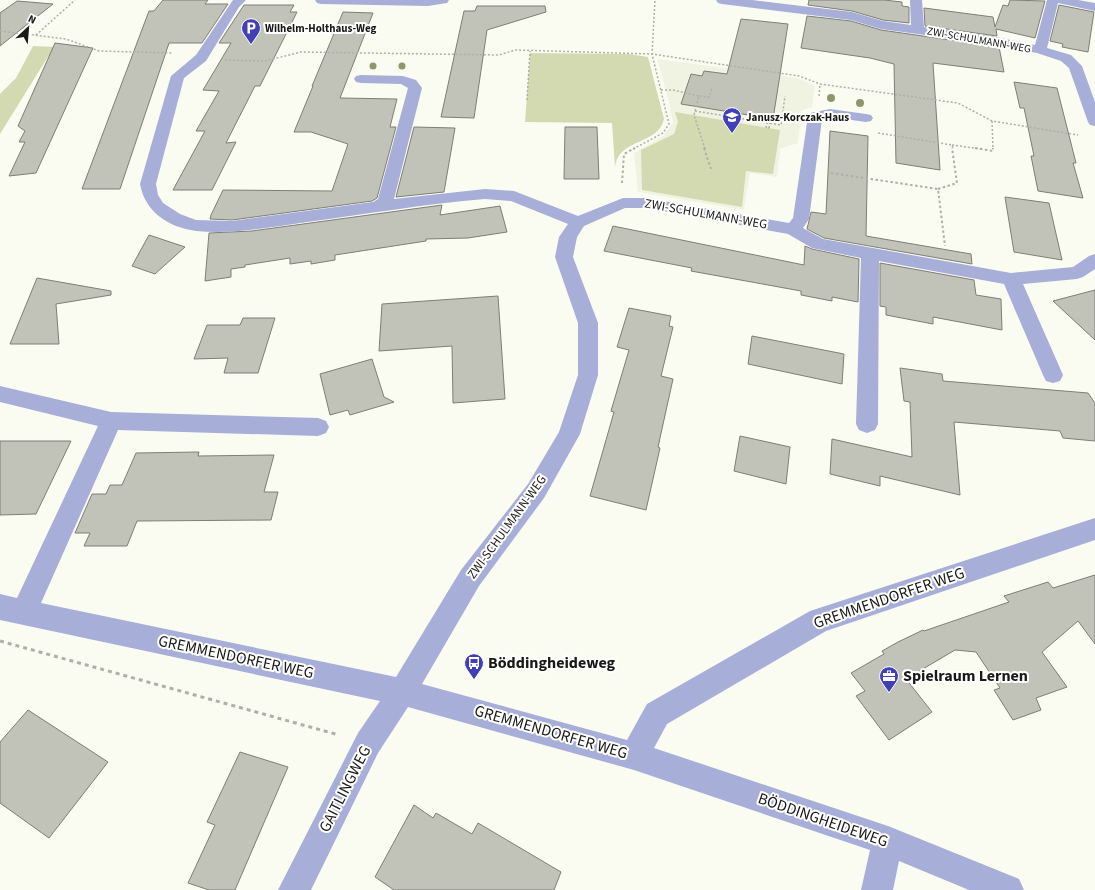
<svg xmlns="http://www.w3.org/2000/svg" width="1095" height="890" viewBox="0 0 1095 890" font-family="'Source Sans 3',sans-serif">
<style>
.built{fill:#f0f3e1}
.green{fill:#d3dab2}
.building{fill:#c1c3b9;stroke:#7d7f76}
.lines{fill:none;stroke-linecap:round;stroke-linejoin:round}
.path-far2{stroke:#aeb0a8;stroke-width:1.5;stroke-dasharray:2 2;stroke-linecap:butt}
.path-far1{stroke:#aeb0a8;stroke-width:2;stroke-dasharray:2.5 2.5;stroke-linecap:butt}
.path{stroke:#aeb0a8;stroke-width:3;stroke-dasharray:4 4;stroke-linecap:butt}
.minor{fill:#a7aed8;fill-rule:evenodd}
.path-bridge{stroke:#aeb0a8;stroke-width:1.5;stroke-dasharray:2 2;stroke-linecap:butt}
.tree{fill:#91956d}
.labels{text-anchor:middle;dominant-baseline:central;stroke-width:4;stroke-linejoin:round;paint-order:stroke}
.far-poi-label{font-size:11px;font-weight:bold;fill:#191a16;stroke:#fff;text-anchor:start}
.far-street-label{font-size:11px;fill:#191a16;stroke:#fff}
.street-label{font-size:13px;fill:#191a16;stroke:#fff}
.near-street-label{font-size:16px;fill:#191a16;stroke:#fff}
.near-poi-label{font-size:16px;font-weight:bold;fill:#191a16;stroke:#fff;text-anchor:start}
</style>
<rect width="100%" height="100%" fill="#fafcf2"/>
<path class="built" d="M657 59 798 78 815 86 812 107 801 111 798 143 780 149 777 177 750 173 744 210 638 192 634 153 663 136 673 123 669 102Z"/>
<path class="green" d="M33 46 54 47 0 134V94L16 78Z
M530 53 629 54 648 57 664 119C659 145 618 138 615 167L612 123 525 122Z
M675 112 780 130 773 174 746 171 742 207 642 190 641 150 674 134 678 122Z"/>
<path class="building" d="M163 0H208L205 4H228L202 43H169L120 189H82L149 11H154Z
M809 0H884L902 2V6L909 7V23L883 20 852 11 808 5Z
M1010 0 1045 1 1035 38 996 29 997 36 925 26 924 8 993 17 995 27 1003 5 1008 6Z
M17 1 53 4 0 46V13Z
M244 5H294L290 12H297L260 86H255L226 143 236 142 212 190H173L205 131H196L219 91 203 90 231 43H219Z
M1059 5 1094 12 1088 52 1062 47 1063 44 1050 41Z
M477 6H545L546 12 487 30 474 118 441 117 464 11H475Z
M343 12 373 13 340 98 397 99 390 127H396L377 198 372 201 232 220 210 219 211 215 223 190 332 191 348 144 311 132H294L313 86H312Z
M807 16 851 21 881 30 999 47 1004 72 933 63 940 170 896 163 894 64 870 58 801 48Z
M741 19 788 24 773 119 681 104 691 74 702 76 704 71 727 74Z
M55 43 93 48 36 173 9 176 25 142H19L25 131 18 126Z
M1014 82 1057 88 1076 163H1073L1083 198 1038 191 1031 156H1034L1024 108H1020Z
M414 127 455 128 444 192 396 197Z
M565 127H597L599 179H564Z
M830 131 868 136 866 236 971 254 972 264 824 238 807 229 811 212 826 214Z
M1005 197 1049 203 1062 260 1014 252Z
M442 205 440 215 500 206 507 232 468 238 426 239V241L335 255V260L311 264V261L290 264V258L245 265V267L231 269V277L205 281 209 233 252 231Z
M613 226 804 265 805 246 812 249 859 259 858 302 832 297V301L801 295V291L691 271 692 268 604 251Z
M149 235 185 247 155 274 132 266Z
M880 263 974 280 976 295 1001 299 1002 330 933 317V324L886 315V307L880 306Z
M37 278 111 291V295L56 304 59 344H10Z
M1095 290V340L1053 301Z
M498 296 505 399 453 403 452 346 379 351 382 304Z
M629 308 671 316 669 326 673 327 661 376 673 379 658 447 660 448 646 510 590 496 614 412 611 411 629 350 617 347Z
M243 318H275L258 373H224L228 358 194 359 207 325H240Z
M752 336 844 354 842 384 748 364Z
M372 359 384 397 394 402 350 415 348 410 330 415 320 374Z
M900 368 942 374 943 381 1088 393 1095 403V441L1063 438 1060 431 954 422 960 495 880 476V486L830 474 832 439 912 457 910 402 904 401Z
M740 436 790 447 786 484 734 471Z
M0 441H71L36 514 0 515Z
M199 452 198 456 274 455 264 492H278L271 520 137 521 127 546H84L90 533H75L92 494H106L110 485H122L136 453Z
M1095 575V644L1078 621 1042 652 1067 687 1036 698 1041 710 1013 720 994 690 1000 688 976 652 955 650 906 679 932 712 889 740 856 696 865 691 851 673 884 654 882 651 898 642 923 630 924 631 1009 602 1004 596 1048 582 1053 588Z
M28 710 108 762 49 838 0 803V742Z
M240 752 288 767 235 890H209L188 883 215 825 207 822Z
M414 805 433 818 436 813 472 834 478 823 561 872 554 890H394L375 877Z"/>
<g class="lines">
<path class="path-far2" d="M0 31 66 39 99 51 173 53
M36 35 75 0
M225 60 265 61 301 52 499 55 515 50 652 54 799 76 820 84 958 103 992 121 1078 135
M661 90H673L699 96
M819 96 820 84
M527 100 530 51
M695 111 781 125 785 96
M992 121 993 149
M767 122 766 128H769
M878 133 952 145 953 149
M952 145 981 149
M633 149 663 133 669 124 652 54 655 0
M705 149 694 115 699 96 709 97 712 88"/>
<path class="path-far1" d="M704 148 711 169
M975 148 993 151V148
M831 173 938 189 945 246
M622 183 624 154 635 148
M938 189 957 183 952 148"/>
<path class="path" d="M0 641 339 735"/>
<path class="minor" d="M233 0H246L239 7 206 61 184 78 156 184 158 195 163 203 180 214 196 220 232 221 373 202 378 199 408 88 401 84 361 83 356 82 354 79 356 76 361 75 403 76 416 80 422 88 394 199 485 189 514 191 578 216 623 198H647L789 223 793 218 808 116 810 113 830 109 866 114 871 115 873 118 871 121 866 122 830 117 822 119 809 219 803 228 823 239 1011 273 1073 267 1089 256 1095 254V269L1083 277 1077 279 1023 284 1063 375 1060 381 1053 383 1046 381 1043 375 1004 284 879 261 878 424 875 430 867 433 859 430 856 424 861 258 812 248 788 234 647 208H625L584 226 577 237 573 257 598 323V375L580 434 544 498 479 586 422 684 627 740 647 704 810 611 1095 518V540L826 631 667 724 654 748 888 826 1019 879 1024 890H969L899 861 893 890H861L870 850 634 770 408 707 378 753 311 890H278L358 733 380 701 0 620V594L17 598 98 426 0 402V386L111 412 318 418 326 421 329 427 326 433 318 436 118 430 41 603 396 677 461 570 528 484 559 432 578 375V323L555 257 559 237 568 224 511 201 485 199C426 204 366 214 307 222 270 227 233 235 196 231 168 227 145 212 140 184L171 76 196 55Z
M315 0H449L447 3 428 6 321 4 317 3Z
M716 0H752L852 12 883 21 911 25 910 0H922L924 27 991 36 1035 45 1047 0H1078L1095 3V11L1058 3 1047 48 1071 55 1082 66 1095 102V126L1090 125 1088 122 1069 68 1061 61 1037 53 991 44 881 29 851 20 722 4 718 3Z"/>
<path class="path-bridge" d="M769 128 771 118"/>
</g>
<g class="tree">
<circle cx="373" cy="66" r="3.5"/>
<circle cx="402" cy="66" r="3.5"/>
<circle cx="831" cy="98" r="4"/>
<circle cx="860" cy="103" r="4"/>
</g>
<defs>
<symbol id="parking-pin" viewBox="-11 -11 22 30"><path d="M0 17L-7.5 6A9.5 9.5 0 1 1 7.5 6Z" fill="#4240b6" stroke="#fff"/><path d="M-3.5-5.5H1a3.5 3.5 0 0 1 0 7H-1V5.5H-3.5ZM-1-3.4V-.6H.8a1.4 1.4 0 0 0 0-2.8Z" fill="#fff"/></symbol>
<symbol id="school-pin" viewBox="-11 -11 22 30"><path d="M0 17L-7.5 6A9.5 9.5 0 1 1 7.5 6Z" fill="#4240b6" stroke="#fff"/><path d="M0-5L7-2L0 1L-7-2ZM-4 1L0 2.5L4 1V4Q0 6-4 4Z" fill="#fff"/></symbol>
<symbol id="bus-pin" viewBox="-11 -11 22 30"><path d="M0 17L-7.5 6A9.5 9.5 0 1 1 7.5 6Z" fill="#4240b6" stroke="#fff"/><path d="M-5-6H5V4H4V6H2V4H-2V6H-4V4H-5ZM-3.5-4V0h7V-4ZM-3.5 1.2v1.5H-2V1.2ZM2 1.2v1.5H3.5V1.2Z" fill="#fff"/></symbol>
<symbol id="office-pin" viewBox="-11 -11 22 30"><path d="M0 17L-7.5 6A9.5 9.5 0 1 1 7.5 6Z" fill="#4240b6" stroke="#fff"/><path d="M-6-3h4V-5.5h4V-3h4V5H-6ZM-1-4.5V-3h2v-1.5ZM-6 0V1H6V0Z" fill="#fff"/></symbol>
</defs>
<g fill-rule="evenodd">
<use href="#parking-pin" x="240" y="17" width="22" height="30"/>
<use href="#school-pin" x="721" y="106" width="22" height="30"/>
<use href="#bus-pin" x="463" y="652" width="22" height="30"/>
<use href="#office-pin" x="878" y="665" width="22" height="30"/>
</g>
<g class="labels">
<g class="far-poi-label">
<text x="265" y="28">Wilhelm-Holthaus-Weg</text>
<text x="746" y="117">Janusz-Korczak-Haus</text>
</g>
<g class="far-street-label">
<text transform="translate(979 40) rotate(10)">ZWI-SCHULMANN-WEG</text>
</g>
<g class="street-label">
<text transform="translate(706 214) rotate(10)">ZWI-SCHULMANN-WEG</text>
<text transform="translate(507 527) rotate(-54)">ZWI-SCHULMANN-WEG</text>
</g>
<g class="near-street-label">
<text transform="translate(889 598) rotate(-19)">GREMMENDORFER WEG</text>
<text transform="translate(236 657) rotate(12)">GREMMENDORFER WEG</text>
<text transform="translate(551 732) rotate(16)">GREMMENDORFER WEG</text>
<text transform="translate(345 789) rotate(-63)">GAITLINGWEG</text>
<text transform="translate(823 820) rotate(19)">BÖDDINGHEIDEWEG</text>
</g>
<g class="near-poi-label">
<text x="488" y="663">Böddingheideweg</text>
<text x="903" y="676">Spielraum Lernen</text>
</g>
</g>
<g transform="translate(28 28) rotate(26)" stroke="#ffffff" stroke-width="3" paint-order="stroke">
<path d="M0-3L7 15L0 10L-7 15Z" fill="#191a16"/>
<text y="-6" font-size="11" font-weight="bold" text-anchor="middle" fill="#191a16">N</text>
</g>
</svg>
